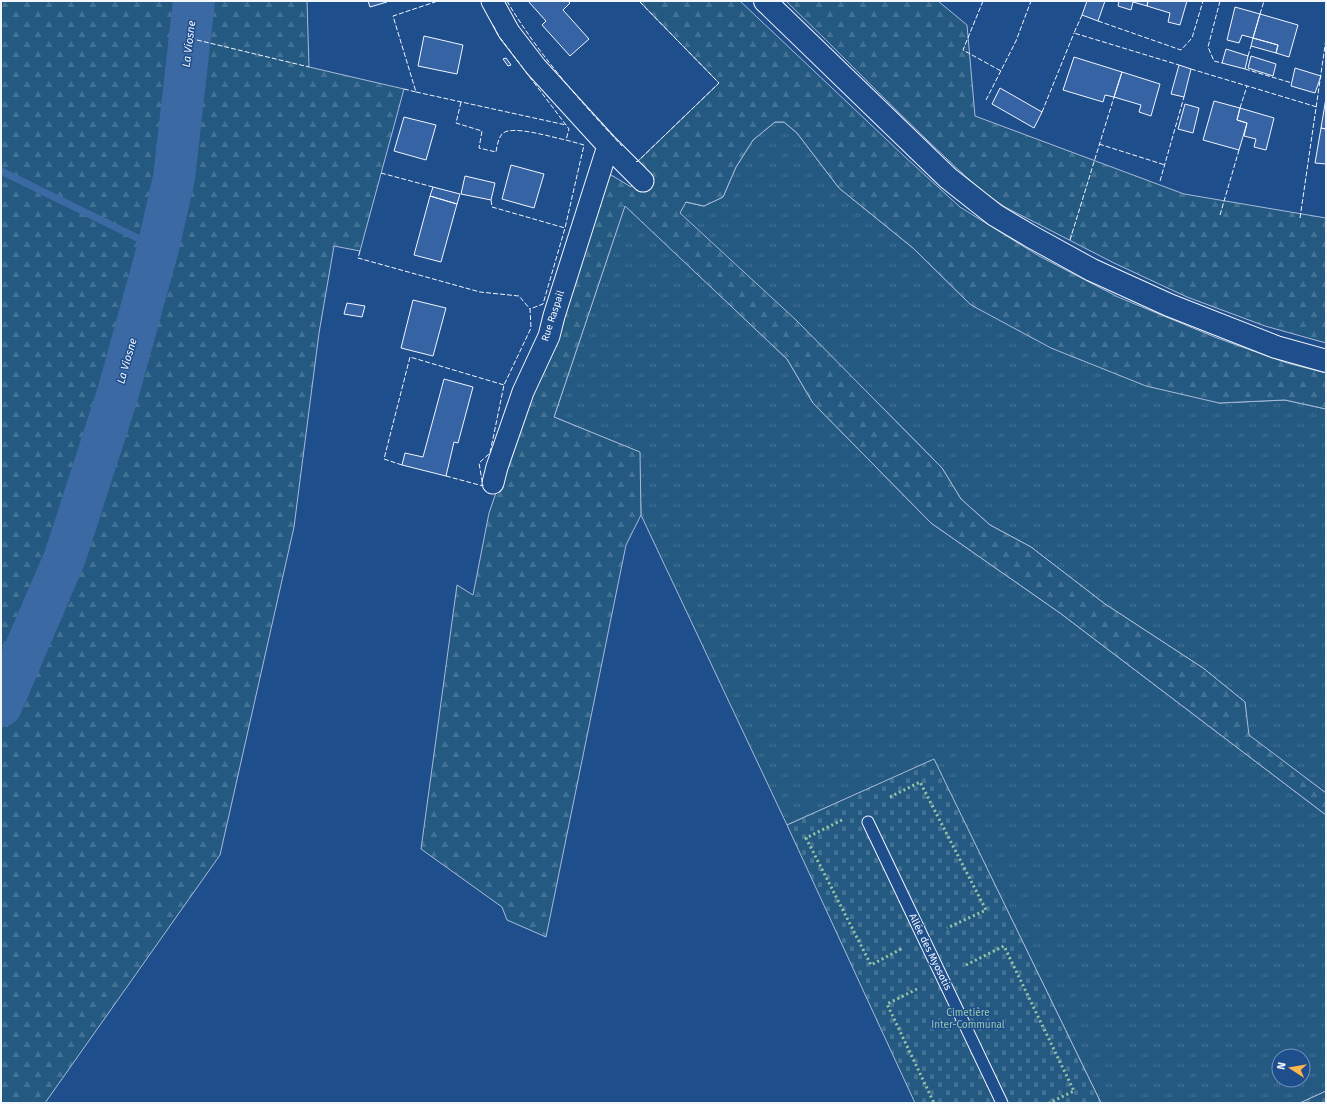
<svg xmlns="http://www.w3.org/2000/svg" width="1327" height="1104" viewBox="0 0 1327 1104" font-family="'Fira Sans',sans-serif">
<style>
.grass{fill:url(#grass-tufts);stroke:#a8bbd7;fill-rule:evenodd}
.forest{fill:url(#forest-firs);stroke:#a8bbd7}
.cemetery{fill:url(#cemetery-stones);stroke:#a8bbd7}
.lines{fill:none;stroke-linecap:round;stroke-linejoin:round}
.stream{stroke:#3b69a3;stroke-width:7}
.river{stroke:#3b69a3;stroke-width:42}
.building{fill:#3563a3;stroke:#f2f6ff}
.lane-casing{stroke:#f2f6ff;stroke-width:13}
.street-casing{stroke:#f2f6ff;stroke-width:23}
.secondary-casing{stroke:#f2f6ff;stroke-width:24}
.lane{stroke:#1f4e8c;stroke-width:11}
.street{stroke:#1f4e8c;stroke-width:21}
.secondary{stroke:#1f4e8c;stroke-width:22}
.hedge{stroke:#97c8a6;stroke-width:3;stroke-dasharray:2 3;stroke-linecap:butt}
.fence{stroke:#f2f6ff;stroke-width:1;stroke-dasharray:5 2;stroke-linecap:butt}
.labels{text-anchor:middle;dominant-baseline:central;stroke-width:3;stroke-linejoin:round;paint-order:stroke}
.street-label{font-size:10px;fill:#f2f6ff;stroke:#1f4e8c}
.park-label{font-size:10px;fill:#97c8a6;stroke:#1f4e8c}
.water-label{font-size:11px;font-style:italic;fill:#f2f6ff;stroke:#1f4e8c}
</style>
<defs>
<pattern id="grass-tufts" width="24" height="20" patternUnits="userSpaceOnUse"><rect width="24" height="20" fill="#245a82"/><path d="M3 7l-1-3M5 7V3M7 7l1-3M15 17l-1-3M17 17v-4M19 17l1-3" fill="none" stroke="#447295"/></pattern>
<pattern id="forest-firs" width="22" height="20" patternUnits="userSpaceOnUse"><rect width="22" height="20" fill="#245a82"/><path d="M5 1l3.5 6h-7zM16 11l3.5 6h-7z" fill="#447295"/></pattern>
<pattern id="cemetery-stones" width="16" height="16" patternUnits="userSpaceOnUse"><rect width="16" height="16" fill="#245a82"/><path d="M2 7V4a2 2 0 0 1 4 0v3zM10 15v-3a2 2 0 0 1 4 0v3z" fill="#447295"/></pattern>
</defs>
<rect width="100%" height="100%" fill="#1f4e8c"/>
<path class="grass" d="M775 122H784L797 133 839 188 913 248 971 305 1219 403 1285 400 1326 409V793L1248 735 1245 702 1203 668 1105 604 1031 547 990 525 961 499 942 468 883 408 679 213 685 202 704 206 723 197 736 167 753 140Z
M625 205 787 359 813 403 931 523 1060 613 1326 815V1091L1300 1103H1101L934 760 787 825 641 515 639 452 554 417ZM1279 1056H1303V1080H1279Z"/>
<path class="forest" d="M1 1H307L309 67 404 89 360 251 334 246 319 333 294 527 220 855 45 1103H1Z
M639 1H740L904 156 960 207 1039 256 1118 297 1217 338 1287 363 1326 373V409L1285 400 1219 403 1146 386 1051 348 971 305 913 248 839 188 797 133 784 122H775L753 140 736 167 723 197 704 206 686 202 680 213 796 320 942 468 961 499 990 525 1031 547 1105 604 1203 668 1245 702 1249 735 1326 793V815L1060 613 931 523 813 403 787 359 625 206 554 417 640 452 641 515 626 545 546 937 507 920 502 907 421 849 457 585 473 595 489 513 511 449 603 170 631 187 637 162 719 83Z
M786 1H938L967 25 975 116 1184 194 1326 218V343L1265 326 1187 297 1114 263 1005 207C976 189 952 163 927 140 879 94 834 47 786 1Z"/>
<path class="cemetery" d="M934 759 1101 1103H915L787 825Z
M1326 1091V1103H1300Z"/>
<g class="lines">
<path class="stream" d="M1 171 158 248"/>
<path class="river" d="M1 706 65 557 118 393 158 248 174 178 194 1"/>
</g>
<path class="building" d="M368 1H387V2L370 7Z
M528 1H568L570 3 563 10 589 39 570 56 542 25 546 21Z
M1087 1H1105L1098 21 1082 15Z
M1119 1H1148L1147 6 1133 2 1131 10 1118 6Z
M1148 1H1187L1180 25 1168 22 1170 13 1147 6Z
M1235 7 1260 14 1253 38 1242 35 1239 43 1227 40Z
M1260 14 1298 25 1289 57 1276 53 1278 45 1253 38Z
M424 36 463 45 457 74 418 66Z
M1253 38 1278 45 1276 53 1251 46Z
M1226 49 1248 56 1245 69 1222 63Z
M1251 56 1276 64 1273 76 1248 68Z
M1074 57 1122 72 1114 97 1105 95 1103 102 1063 90Z
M506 58 511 65 508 66 503 59Z
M1179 65 1191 69 1184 97 1171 94Z
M1295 68 1321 76 1315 93 1291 86Z
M1122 72 1160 84 1151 116 1139 112 1141 105 1114 97Z
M1000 88 1042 112 1034 128 992 104Z
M1326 98V129L1321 128Z
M1214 101 1240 108 1237 120 1247 123 1239 150 1203 140Z
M1185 104 1199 108 1193 133 1178 129Z
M1240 108 1274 118 1266 150 1254 147 1256 139 1244 136 1247 123 1237 120Z
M404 117 436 125 426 160 394 151Z
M1321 128 1326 129V164L1315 163Z
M511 165 544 174 534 208 502 199Z
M465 176 495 183 491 200 461 194Z
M433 187 460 194 457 204 430 196Z
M430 196 457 204 441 262 414 255Z
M413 300 446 308 433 356 401 348Z
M347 303 365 306 362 317 344 314Z
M444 379 473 387 458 443 454 442 446 476 402 465 405 453 423 457Z"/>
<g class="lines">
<defs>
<path id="lane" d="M868 822 1002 1103"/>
<path id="street" d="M492 1 509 32 536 67 608 146 643 181
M493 483 497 467 523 392 549 336 554 316 608 146"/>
<path id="secondary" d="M765 1 948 178 995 215 1032 237 1092 270 1169 305 1276 347 1326 361"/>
</defs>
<use href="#lane" class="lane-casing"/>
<use href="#street" class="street-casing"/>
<use href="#secondary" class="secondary-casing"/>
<use href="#lane" class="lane"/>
<use href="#street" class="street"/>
<use href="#secondary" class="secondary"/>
<path class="hedge" d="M890 797 920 782 986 910 947 928
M842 820 806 838 871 965 903 948
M966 965 1004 946 1074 1091 1049 1103
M917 989 887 1004 934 1103"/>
<path class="fence" d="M507 1C538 54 580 101 622 146
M983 1 963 50 1001 71
M1220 1 1208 47 1214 61 1222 63
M1260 14 1264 1
M1082 15 1074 33 1179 65
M1098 21 1181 50 1192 38 1203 1
M197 40 309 67
M1248 56 1251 46
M1191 69 1317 107
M1245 69 1292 83
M404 89 416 92 393 16 438 1
M416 92 566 125
M986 100 1016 41 1031 1
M461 102 456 123 482 131 479 148 496 152C497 146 498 139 502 134 511 124 554 138 566 140
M1240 108 1247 86
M1042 112 1074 33
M1099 144 1165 165
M636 161 637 162 719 83 639 1
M381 173 433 187
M1160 181 1184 97
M491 200 492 207 565 228
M1220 215 1239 150
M1300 218 1326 39
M1070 240 1114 97
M360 251 358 258 480 292 519 296 530 309
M402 465 384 459 410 357 504 385
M446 476 483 486 479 463 490 453 504 385 531 328 530 309 543 304 565 228 584 145 566 140 569 129 498 35 493 25"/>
</g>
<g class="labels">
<g class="street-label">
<text transform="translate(553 316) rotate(-72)">Rue Raspail</text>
<text transform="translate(930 952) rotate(64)">Allée des Myosotis</text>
</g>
<g class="park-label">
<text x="968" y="1013">Cimetière<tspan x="968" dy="12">Inter-Communal</tspan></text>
</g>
<g class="water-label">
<text transform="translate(189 44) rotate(-83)">La Viosne</text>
<text transform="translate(127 361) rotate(-74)">La Viosne</text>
</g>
</g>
<rect width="1327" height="1104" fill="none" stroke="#f2f6ff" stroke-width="4"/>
<g transform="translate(1291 1068) rotate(282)"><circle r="19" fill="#1f4e8c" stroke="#7391ba"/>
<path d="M0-3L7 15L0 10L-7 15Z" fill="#ffb74d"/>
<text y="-6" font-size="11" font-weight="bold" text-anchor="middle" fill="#f2f6ff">N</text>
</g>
</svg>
